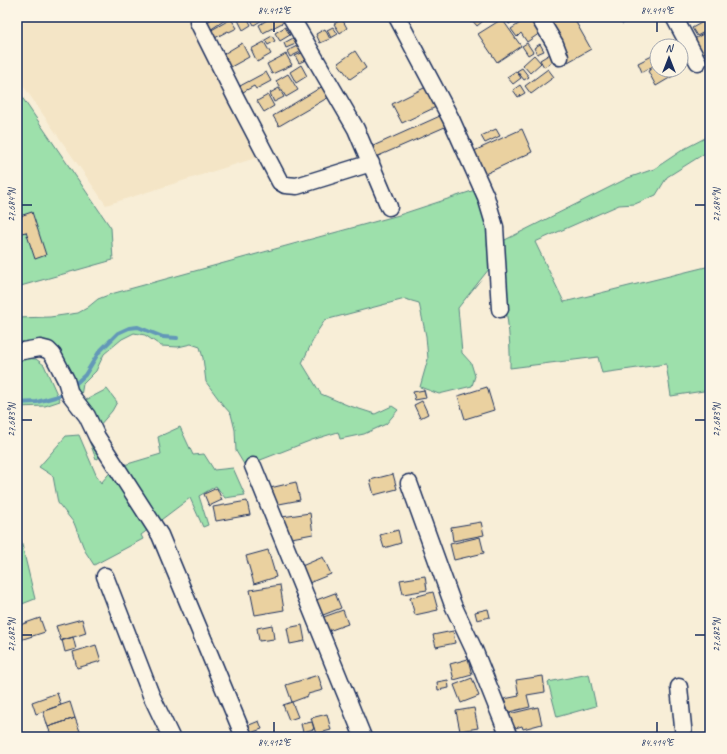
<svg xmlns="http://www.w3.org/2000/svg" width="727" height="754" viewBox="0 0 727 754" font-family="Caveat,sans-serif">
<style>
.built{fill:#f4e5c6}
.green{fill:#9de0ab;stroke:#5c8884}
.lines{fill:none;stroke-linecap:round;stroke-linejoin:round}
.stream{stroke:#6398b8;stroke-width:4}
.building{fill:#ead1a0;stroke:#1b2f5e}
.minor-casing{stroke:#1b2f5e;stroke-width:19}
.minor{stroke:#fcf5e5;stroke-width:16}
.ticks{fill:none;stroke:#1b2f5e;stroke-width:1.5}
.neatline{fill:none;stroke:#1b2f5e;stroke-width:1.5}
.ticks-label{font-size:10px;text-anchor:middle;fill:#1b2f5e}
</style>
<rect width="100%" height="100%" fill="#f8eed7"/>
<filter id="ink" filterUnits="userSpaceOnUse"><feTurbulence type="fractalNoise" baseFrequency=".025" numOctaves="2"/><feDisplacementMap in="SourceGraphic" scale="8" xChannelSelector="R" yChannelSelector="G"/><feConvolveMatrix kernelMatrix="1 2 1 2 8 2 1 2 1" color-interpolation-filters="sRGB"/></filter>
<g filter="url(#ink)">
<path class="built" d="M35 17H192L268 154 106 205 17 77V25Z"/>
<path class="green" d="M17 90 111 228 113 260 17 287Z
M710 134V150L667 177 656 195 635 204 619 205 535 242 564 302 710 266V390L671 396 666 364 602 373 598 357 510 368C511 336 506 303 498 272L489 269 458 308 462 353 471 363 475 376 472 386 439 394 420 387 428 359 426 336 419 303 405 299 325 320 317 332 302 363 321 394 347 405 375 414 392 406 398 410 386 424 364 434 340 439 338 432 312 440 245 466 236 451 235 430 231 414 223 405 206 382 203 358 200 347 191 344 178 347 161 346 145 335 134 333 122 339 104 354 96 371 83 384 81 396 86 400 107 389 117 402 112 411 99 426 111 453 96 459 78 411 65 401 47 360 42 355 17 354V318L50 317 78 313 87 308 98 299 111 294 399 215 478 189 495 245 628 178 654 169 684 149 709 136Z
M25 358 36 359 44 365 60 401 45 406 17 407V359Z
M180 427 193 455 204 454 214 470 233 468 245 495 225 498 216 486 199 496 208 525 203 527 190 498 141 535 143 539 94 565 85 551 74 523 58 503 53 476 39 467 66 436 79 435 97 477 101 483 114 468 161 454 158 437Z
M17 524 35 599 17 606Z
M589 674 596 706 557 717 548 682Z"/>
<g class="lines">
<path class="stream" d="M72 387 85 375 99 352 118 333 129 328 138 327 163 337 177 338
M17 403 37 402 55 397 65 393"/>
</g>
<path class="building" d="M203 17H211L212 18 205 22Z
M215 17H223L225 20 207 32 203 25Z
M244 17H247L251 25 243 30 238 20Z
M251 17H267L254 25 250 18Z
M272 17H281L284 22 263 33 259 25Z
M304 17H315L307 22Z
M474 17H488L477 26 471 19Z
M504 17H520L509 24Z
M529 17 540 33 527 42 521 33 517 37 511 29Z
M554 17H573L591 49 568 62 545 22Z
M619 17H634L622 24Z
M710 18V34L708 30 697 36 692 28Z
M231 19 237 28 229 32 228 31 213 39 208 32Z
M342 19 347 28 340 33 334 24Z
M502 19 521 46 497 62 478 34Z
M285 27 290 35 280 41 275 33Z
M333 27 338 34 331 38 327 30Z
M325 29 330 39 320 43 316 34Z
M707 32 710 38V50L701 54 694 39Z
M272 36 275 41 268 45 265 40Z
M295 37 298 43 286 48 284 43Z
M264 42 271 54 257 62 251 49Z
M242 43 249 57 229 68 222 55Z
M527 43 533 52 528 55 522 46Z
M301 44 304 50 290 57 287 51Z
M540 44 544 51 537 54 534 48Z
M306 51 310 58 299 63 295 56Z
M355 51 366 68 350 79 338 63Z
M555 51 559 58 544 67 540 60Z
M286 54 292 65 272 74 267 64Z
M534 55 541 63 530 73 523 65Z
M654 55 657 61V64L642 72 638 63Z
M301 65 307 76 296 83 290 72Z
M657 66V70H677L678 73 656 86 648 71Z
M522 68 529 77 524 80 517 71Z
M548 69 554 77 531 94 525 86Z
M516 71 521 78 513 84 507 77Z
M266 72 271 81 256 89 254 86 243 92 240 86Z
M288 74 298 90 286 97 276 81Z
M520 85 525 93 518 97 513 90Z
M323 86 329 97 279 126 273 116Z
M426 87 436 107 402 123 392 104Z
M279 88 284 97 274 102 270 93Z
M268 95 274 106 264 112 257 101Z
M440 116 445 127 376 157 371 147Z
M496 129 500 136 485 143 481 136Z
M522 129 532 152 485 174 474 151Z
M32 212 46 255 35 259 26 232 17 234V217Z
M487 387 494 410 465 419 458 396Z
M424 390 426 398 415 400 413 392Z
M422 401 428 414 420 418 414 405Z
M393 474 397 489 374 495 370 480Z
M296 482 300 500 274 505 270 488Z
M217 488 222 500 209 506 204 494Z
M247 501 250 515 216 521 213 507Z
M310 513 313 534 286 539 282 517Z
M481 522 484 535 453 541 451 527Z
M398 530 401 543 384 548 380 535Z
M480 537 484 553 454 560 450 544Z
M268 550 276 577 254 584 246 556Z
M323 557 331 574 304 585 297 568Z
M425 576 427 590 403 594 400 580Z
M280 585 284 610 255 615 250 590Z
M433 592 438 610 415 615 410 598Z
M335 593 341 608 318 617 311 602Z
M488 609 490 617 477 620 475 612Z
M343 610 348 624 323 633 318 619Z
M40 618 45 632 17 641V626Z
M82 619 86 633 61 641 56 626Z
M272 625 274 639 259 641 257 628Z
M302 625 305 641 290 644 287 628Z
M453 631 455 643 436 647 433 635Z
M73 637 76 649 65 652 62 640Z
M96 645 101 661 77 668 73 652Z
M468 659 472 675 454 680 450 664Z
M318 675 323 690 308 694V696L292 702 286 685Z
M543 676 545 692 527 695 530 707 509 712 504 699 519 696 516 680Z
M472 678 479 696 461 703 454 685Z
M448 680 449 688 438 690 437 682Z
M57 693 61 705 36 714 32 702Z
M70 702 75 718 48 727 43 711Z
M292 702 298 717 289 720 283 705Z
M538 707 542 724 523 729 522 726 512 729 509 714Z
M474 708 478 728 460 731 456 711Z
M327 714 331 730 316 734 311 718Z
M75 718 81 734 71 737H52L48 727Z
M259 721 262 729 244 735 242 728Z
M312 722 314 729 303 732 301 724Z"/>
<g class="lines">
<defs>
<path id="minor" d="M291 17 356 129 389 207
M397 17 451 119 486 197 495 227 500 309
M674 17 698 62
M540 19 555 44 560 57
M198 22 236 98 280 182 285 185 297 186 371 163
M17 352 40 348 48 350 53 355 66 380 70 394 87 416 97 437 160 535 244 737
M253 466 363 737
M409 483 453 605 475 652 509 737
M105 576 151 695 171 737
M679 687 684 737"/>
</defs>
<use href="#minor" class="minor-casing"/>
<use href="#minor" class="minor"/>
</g>
</g>
<path class="ticks" d="M274 22V32M657 22V32M22 205H32M695 205H705M22 420H32M695 420H705M22 635H32M695 635H705M274 722V732M657 722V732"/>
<rect width="727" height="754" fill="none" stroke="#fcf5e5" stroke-width="44"/>
<g transform="translate(669 58)"><circle r="19" fill="#fcf5e5" stroke="#a2a6af"/>
<path d="M0-3L7 15L0 10L-7 15Z" fill="#1b2f5e"/>
<text y="-6" font-size="11" font-weight="bold" text-anchor="middle" fill="#1b2f5e">N</text>
</g>
<rect x="22" y="22" width="683" height="710" class="neatline"/>
<g class="ticks-label">
<text x="274" y="14">84.412°E</text>
<text x="657" y="14">84.414°E</text>
<text transform="translate(11 205) rotate(-90)" y="4">27.684°N</text>
<text transform="translate(716 205) rotate(-90)" y="4">27.684°N</text>
<text transform="translate(11 420) rotate(-90)" y="4">27.683°N</text>
<text transform="translate(716 420) rotate(-90)" y="4">27.683°N</text>
<text transform="translate(11 635) rotate(-90)" y="4">27.682°N</text>
<text transform="translate(716 635) rotate(-90)" y="4">27.682°N</text>
<text x="274" y="746">84.412°E</text>
<text x="657" y="746">84.414°E</text>
</g>
</svg>
